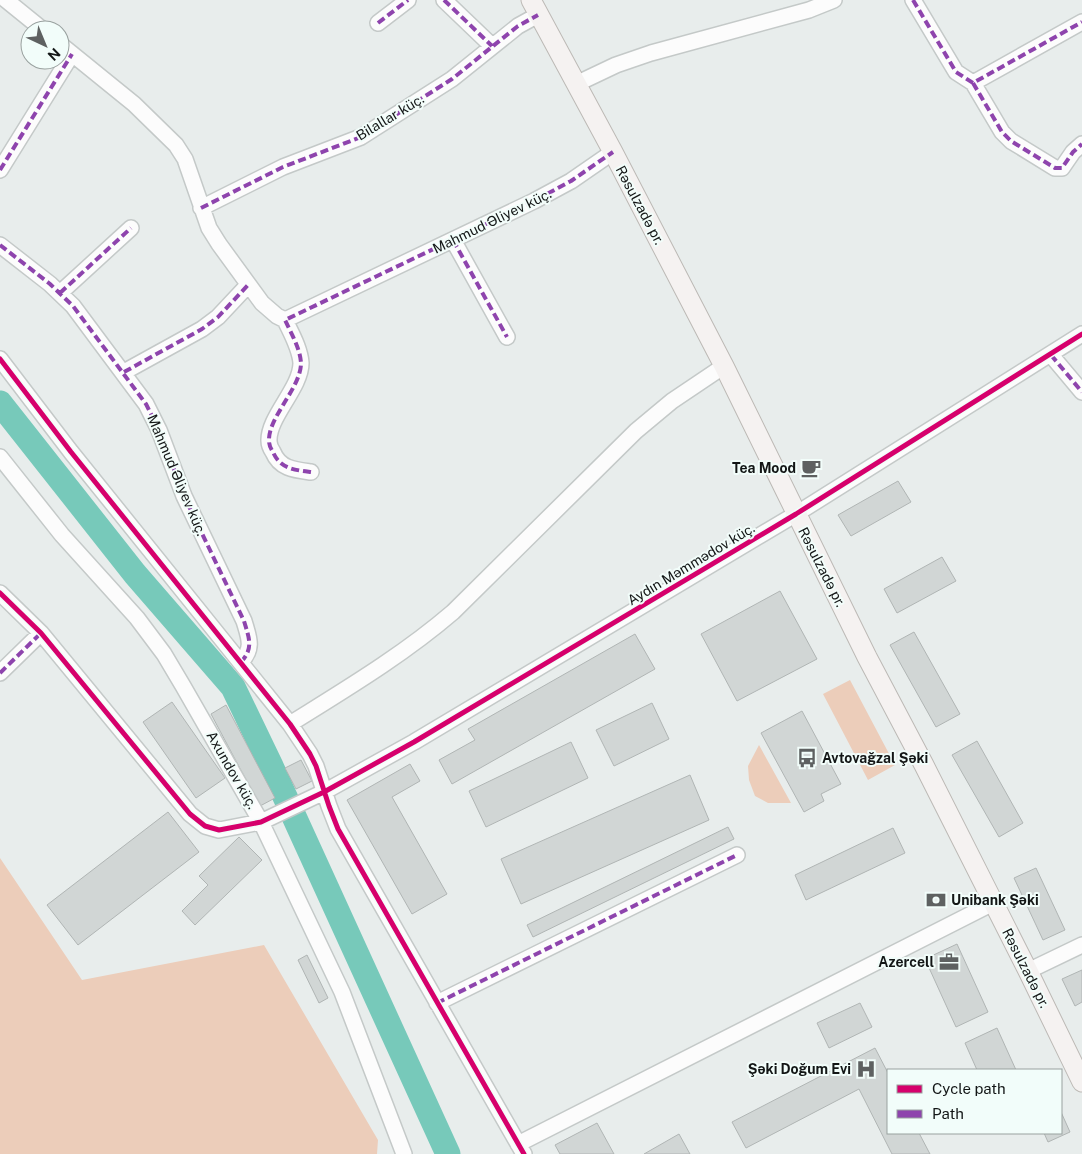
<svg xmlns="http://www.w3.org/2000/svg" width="1082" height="1154" viewBox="0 0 1082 1154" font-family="'Public Sans',sans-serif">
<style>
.green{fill:#eccdba}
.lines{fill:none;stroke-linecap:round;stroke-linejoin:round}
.river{stroke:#77c9ba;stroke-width:25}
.building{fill:#d1d6d5;stroke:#b0b5b4}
.minor-casing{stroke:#c4c9c8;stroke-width:18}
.major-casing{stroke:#bcb9b5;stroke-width:21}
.minor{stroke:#fcfcfc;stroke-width:15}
.major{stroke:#f5f2f1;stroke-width:19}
.quiet{stroke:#8e44ad;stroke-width:4;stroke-dasharray:8 4;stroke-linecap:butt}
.cycleway-casing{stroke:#f2fdfa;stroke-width:8}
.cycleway{stroke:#d6006c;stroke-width:5}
.labels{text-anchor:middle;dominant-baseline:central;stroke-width:4;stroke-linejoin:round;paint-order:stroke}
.street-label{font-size:14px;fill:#131616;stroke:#f2fdfa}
.poi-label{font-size:14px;font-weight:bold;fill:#131616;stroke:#f2fdfa;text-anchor:end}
</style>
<rect width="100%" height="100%" fill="#e8edec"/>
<path class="green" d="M850 680 895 765 868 780 823 694Z
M759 745 791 803H768L755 796 749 780 748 766Z
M0 858 82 980 264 945 378 1140 377 1154H0Z"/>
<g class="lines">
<path class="river" d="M0 403 135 574 233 687 271 766 448 1154"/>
</g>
<path class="building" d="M898 481 911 502 851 536 838 515Z
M942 557 956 581 897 613 884 589Z
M780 591 817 659 737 701 701 634Z
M914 632 960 714 936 727 890 645Z
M635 634 655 669 452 784 439 760 475 740 468 729Z
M172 702 225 778 196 798 143 722Z
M652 703 669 739 614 766 596 730Z
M226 705 275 798 260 806 211 714Z
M802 711 841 784 821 794 824 801 804 812 761 733Z
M977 741 1023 823 999 837 952 755Z
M571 742 588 778 486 827 469 791Z
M301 760 312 781 296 789 285 768Z
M410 764 420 781 392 797 447 894 412 914 347 800Z
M690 775 709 820 521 904 501 859Z
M168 812 199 852 78 945 47 905Z
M728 827 734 839 533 937 527 925Z
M893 828 905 853 806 900 795 875Z
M239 837 262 860 195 925 182 911 208 885 199 876Z
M1036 868 1065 930 1043 940 1014 878Z
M957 944 988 1012 956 1027 925 959Z
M307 955 328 998 319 1003 298 960Z
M1082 970V1002L1075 1006 1062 979Z
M860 1003 872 1027 829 1048 817 1023Z
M997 1028 1016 1070H977L965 1043Z
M875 1048 888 1073V1133H919L930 1154H892L859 1089 746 1148 732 1122Z
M1061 1112 1070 1132 1048 1142 1044 1133H1061Z
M597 1123 614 1154H560L555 1145Z
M679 1134 690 1154H644Z"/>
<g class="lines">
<defs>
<path id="minor" d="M6 0 43 30
M444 0 492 46
M913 0 956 72 973 83 1082 22
M378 23 408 0
M60 44 134 104 176 145 185 159 209 228 219 244 262 303 277 316 285 320
M973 83 1002 132 1011 141 1055 168H1062L1073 152 1082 144
M576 84 616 65 651 53 809 10 834 0
M0 170 72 54
M201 208 283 167 361 137 452 79 518 26 538 15
M453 240 507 337
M0 245 50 284 73 306 146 404 159 430 184 496 244 621C249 638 254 648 241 662
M60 293 131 228
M285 320 534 201 571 181 613 152
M285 320C291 333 300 348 301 363 301 388 268 417 269 441 269 445 271 449 273 452 280 469 295 470 311 472
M1051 355 1082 392
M0 359 71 452 290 724 310 754 316 766 329 806 338 829 524 1154
M124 372 202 329 218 317 248 285
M0 457 62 535 137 618 164 654 183 686 261 822 342 992 404 1154
M0 593 41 633 190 814 205 826 219 830 261 822 324 792 414 742 796 514 1082 334
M0 673 41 633
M290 724C346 689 403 655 453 612L636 431 672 401 724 366
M1028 971 1082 945
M437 1003 737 855
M518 1144 993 903"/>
<path id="major" d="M531 0 613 152 724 366 867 657 924 765 1028 971 1082 1082"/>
</defs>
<use href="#minor" class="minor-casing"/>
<use href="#major" class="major-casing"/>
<use href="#minor" class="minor"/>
<use href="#major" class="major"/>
<path class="quiet" d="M444 0 492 46
M913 0 956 72 973 83 1082 22
M378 23 408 0
M973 83 1002 132 1011 141 1055 168H1062L1073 152 1082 144
M0 170 72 54
M201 208 283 167 361 137 452 79 518 26 538 15
M453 240 507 337
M0 245 50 284 73 306 146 404 159 430 184 496 244 621C249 638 254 648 241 662
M60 293 131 228
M1051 355 1082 392
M124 372 202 329 218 317 248 285
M311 472C295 470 280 469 273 452 271 449 269 445 269 441 268 417 301 388 301 363 300 348 291 333 285 320L534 201 571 181 613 152
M0 673 41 633
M437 1003 737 855"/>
<defs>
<path id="cycleway" d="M0 359 71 452 290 724 310 754 316 766 329 806 338 829 524 1154
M0 593 41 633 190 814 205 826 219 830 261 822 324 792 414 742 796 514 1082 334"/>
</defs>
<use href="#cycleway" class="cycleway-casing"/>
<use href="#cycleway" class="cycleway"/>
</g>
<defs>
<symbol id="cafe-bare" viewBox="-9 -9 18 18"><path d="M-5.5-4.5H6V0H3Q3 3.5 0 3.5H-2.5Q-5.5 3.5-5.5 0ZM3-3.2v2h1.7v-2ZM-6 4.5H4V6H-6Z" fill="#5e6161" stroke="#f2fdfa" stroke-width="2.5" paint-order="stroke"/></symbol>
<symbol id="bus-bare" viewBox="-9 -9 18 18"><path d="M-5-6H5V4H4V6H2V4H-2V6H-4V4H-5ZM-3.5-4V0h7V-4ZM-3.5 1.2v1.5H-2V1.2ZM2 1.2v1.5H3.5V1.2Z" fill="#5e6161" stroke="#f2fdfa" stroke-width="2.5" paint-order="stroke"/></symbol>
<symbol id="bank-bare" viewBox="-9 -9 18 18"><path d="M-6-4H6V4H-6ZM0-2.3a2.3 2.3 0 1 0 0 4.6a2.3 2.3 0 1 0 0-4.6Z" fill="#5e6161" stroke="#f2fdfa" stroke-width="2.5" paint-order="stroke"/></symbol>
<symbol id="office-bare" viewBox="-9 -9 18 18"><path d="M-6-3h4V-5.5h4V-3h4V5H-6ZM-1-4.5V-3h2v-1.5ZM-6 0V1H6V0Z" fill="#5e6161" stroke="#f2fdfa" stroke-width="2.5" paint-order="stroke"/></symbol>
<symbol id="hospital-bare" viewBox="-9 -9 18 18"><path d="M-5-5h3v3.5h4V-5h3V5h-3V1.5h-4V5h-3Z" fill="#5e6161" stroke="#f2fdfa" stroke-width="2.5" paint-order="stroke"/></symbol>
</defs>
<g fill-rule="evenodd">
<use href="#cafe-bare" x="797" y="454" width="28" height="28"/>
<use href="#bus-bare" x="793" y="744" width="28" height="28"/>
<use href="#bank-bare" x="922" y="886" width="28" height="28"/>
<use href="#office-bare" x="935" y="948" width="28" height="28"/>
<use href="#hospital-bare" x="852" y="1055" width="28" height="28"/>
</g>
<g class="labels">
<g class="street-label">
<text transform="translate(390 117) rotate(-31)">Bilallar küç.</text>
<text transform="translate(640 205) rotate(62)">Rəsulzadə pr.</text>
<text transform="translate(492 221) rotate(-26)">Mahmud Əliyev küç.</text>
<text transform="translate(177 475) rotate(67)">Mahmud Əliyev küç.</text>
<text transform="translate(691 564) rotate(-31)">Aydın Məmmədov küç.</text>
<text transform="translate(822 567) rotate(63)">Rəsulzadə pr.</text>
<text transform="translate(232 770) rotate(60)">Axundov küç.</text>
<text transform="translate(1026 968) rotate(63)">Rəsulzadə pr.</text>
</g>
<g class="poi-label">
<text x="796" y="468">Tea Mood</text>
<text x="822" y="758" text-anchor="start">Avtovağzal Şəki</text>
<text x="951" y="900" text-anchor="start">Unibank Şəki</text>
<text x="934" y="962">Azercell</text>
<text x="851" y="1069">Şəki Doğum Evi</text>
</g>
</g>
<rect x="887" y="1069" width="175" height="65" fill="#f2fdfa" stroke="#99a19f"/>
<rect x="897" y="1085" width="25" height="8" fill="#d6006c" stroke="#99a19f"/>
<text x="932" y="1094" font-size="15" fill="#131616">Cycle path</text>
<rect x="897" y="1110" width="25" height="8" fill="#8e44ad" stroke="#99a19f"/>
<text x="932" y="1119" font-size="15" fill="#131616">Path</text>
<g transform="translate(45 45) rotate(136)"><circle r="24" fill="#f2fdfa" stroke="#99a19f"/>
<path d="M0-4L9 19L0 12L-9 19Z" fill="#5e6161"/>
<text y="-8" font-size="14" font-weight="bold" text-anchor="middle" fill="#131616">N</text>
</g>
</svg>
